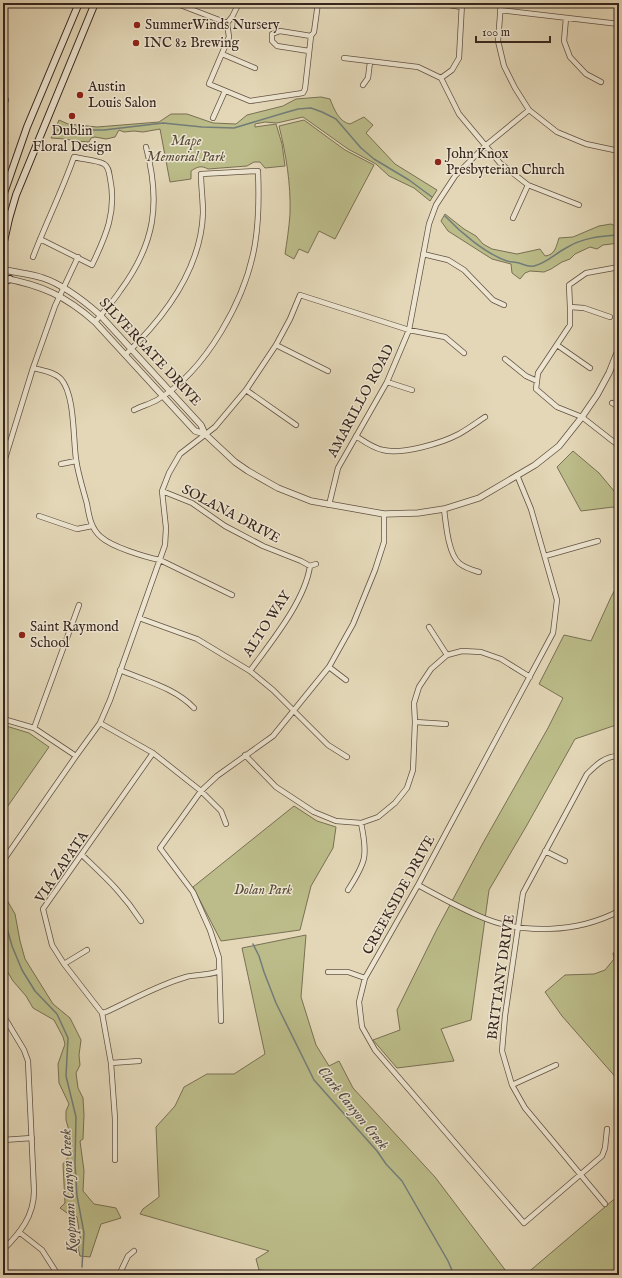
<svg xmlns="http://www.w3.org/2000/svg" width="622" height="1278" viewBox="0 0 622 1278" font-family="'IM FELL English',serif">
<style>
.green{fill:#bbbc89;stroke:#797054}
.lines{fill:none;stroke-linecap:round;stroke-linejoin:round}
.stream{stroke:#727d7a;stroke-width:1.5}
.minor-casing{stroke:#625244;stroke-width:6}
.tertiary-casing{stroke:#625244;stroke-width:7}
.secondary-casing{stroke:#37251e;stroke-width:8}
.minor{stroke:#ede5d0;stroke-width:4.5}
.tertiary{stroke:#ede5d0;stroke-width:5.5}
.secondary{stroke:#ede5d0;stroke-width:6}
.poi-dot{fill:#8f2418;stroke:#ede5d0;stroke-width:1.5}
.labels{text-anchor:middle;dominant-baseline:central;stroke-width:3;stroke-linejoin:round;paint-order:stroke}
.poi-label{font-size:14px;fill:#37251e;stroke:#ede5d0;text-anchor:start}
.park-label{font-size:14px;font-style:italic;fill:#584b39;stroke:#ede5d0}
.street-label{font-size:14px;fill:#37251e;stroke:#ede5d0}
.water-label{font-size:15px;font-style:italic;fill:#504a44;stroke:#ede5d0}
</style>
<rect width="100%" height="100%" fill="#e3d7b7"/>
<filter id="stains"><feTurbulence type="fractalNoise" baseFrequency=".005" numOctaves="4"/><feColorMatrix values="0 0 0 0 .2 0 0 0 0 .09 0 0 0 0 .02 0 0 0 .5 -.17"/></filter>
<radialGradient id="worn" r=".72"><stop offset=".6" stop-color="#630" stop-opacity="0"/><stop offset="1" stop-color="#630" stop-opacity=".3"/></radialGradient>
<path class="green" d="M321 97 330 99C334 109 339 122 350 124L364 117 373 125 366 133 395 164 437 190 430 201 414 188 389 176 376 164 348 149 303 117 277 123 265 122 255 124V127L276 124 282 144 285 166 265 168 260 162H254L247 166 208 169C201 165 197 167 191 171V179L170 182 160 129 143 132 134 131 124 132 119 130 115 137 106 139 95 137 91 138 89 142C77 142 64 138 51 138L59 120 68 124 97 127 159 122 171 114H187L213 123 236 124 247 115 283 106 296 99Z
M304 120 345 150 374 165 335 239 319 231 308 253 299 249 294 259 285 254C287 241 289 228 290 214 291 184 286 154 279 126Z
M445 214 464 229 476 236 483 244 492 249 517 254 540 249 545 256C555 255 556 247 559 238L573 237 599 226 611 224 619 228V243L603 245 597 249 590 247 575 254 570 259 562 262 551 269 544 272 530 271 525 273 520 279 512 273 511 264 492 259 448 231 441 221Z
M573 451 599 473 619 497V515L613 507 581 511 557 467Z
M619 582V724L575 739 527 825 489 890 471 1020 441 1029 454 1061 397 1068 373 1040 400 1030 397 1010 436 931 483 843 548 728 563 698 539 684 564 635 591 641 611 597Z
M3 725 29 733 49 747 3 813Z
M294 806 317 821 336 827 333 848 311 886 300 930 221 941 193 887Z
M3 893 15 914 20 941 25 959 53 1004 70 1018 81 1040 79 1055 80 1065 76 1073 78 1088 83 1098 84 1115 83 1139 80 1141 84 1171 83 1191 94 1204 116 1208 121 1218 101 1224 90 1257 80 1256 78 1248 81 1242 77 1217 70 1215 60 1208 65 1203 63 1164 69 1156 71 1138 66 1120V1111L69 1104 59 1083 58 1064 65 1044 63 1037 54 1020 33 1008 26 996 13 981 3 964Z
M306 935 301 997 316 1045 329 1066 339 1061 353 1088 435 1177 509 1275H289L271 1271 259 1270 256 1259 269 1251 140 1214 143 1209 159 1197 156 1127 175 1106 184 1087 207 1074H234L265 1054 242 948Z
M619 950V1081L562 1016 545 992 565 975 594 974 605 970 614 959 613 953Z
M619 1195V1275H525Z"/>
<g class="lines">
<path class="stream" d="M57 130H104L163 123 202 127 234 128 284 113 298 109 311 108 322 112 336 119 361 148 374 159 409 180 432 197
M3 145 8 143
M445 216C460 232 486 254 507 261 511 262 515 262 519 263 525 265 528 267 534 266 546 263 555 254 566 248 582 238 600 236 619 235
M3 917 5 921 12 946 22 970 35 991 57 1014 68 1038 66 1076 76 1117 75 1163 77 1196 84 1233 82 1267
M253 944 259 956 264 972 276 1003 314 1080 377 1151 386 1164 402 1181 448 1261 454 1275"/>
<defs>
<path id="minor" d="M175 3 227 23
M438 3 461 7
M501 3 498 41 504 66 515 88 529 110 557 132 586 144 619 151
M500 10 619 24
M566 18 564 41 570 57 586 74 601 82
M227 23 229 37 209 84 250 101 303 93 305 89 311 36 314 32 318 3
M227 23 232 17 239 3
M309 51 277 46 272 41V34L280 31 311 36
M222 54 255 68
M344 58 418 67 441 78 459 114 500 163 528 185 579 205
M441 78 452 70 459 58 462 3
M363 85 368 78 370 62
M3 107 6 100
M213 118 225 91
M513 218 528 185
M423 254 448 260 464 270 493 300 504 305
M33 257C46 223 62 191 74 157 81 159 98 160 104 164 109 167 109 173 110 178 117 211 106 236 92 265L40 239
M78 257 55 306 33 368C42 370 54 372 61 379 75 395 73 438 76 459 78 474 83 489 87 504 89 516 91 529 101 537 112 547 145 557 160 560L232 595
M619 267 586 273 569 285 570 307V325L538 373 536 389 557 407 582 417 619 446
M570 307 584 308 610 317
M95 322C103 312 113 302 120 291 155 244 161 203 146 147
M276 345 328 371
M557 345 590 368
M125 355C164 318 201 269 203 213 203 200 201 187 201 174L258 171C259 195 259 220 255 244 246 299 206 371 157 400 150 404 142 406 134 410
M505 359 526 376 537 381
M387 382 412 390
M246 390 296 425
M612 403 619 407
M356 436C365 442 373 448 383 450 402 455 442 443 459 434 468 429 476 423 485 417
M61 464 76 461
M3 465 33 368
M517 475 531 509 557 600 553 633 418 885 365 978 359 1002 362 1027 375 1050 524 1223 602 1156 605 1148 607 1129
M162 491 192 503 225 526 263 546 301 561 310 566
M329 505 338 468 387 382 409 330 429 224 436 205 455 176 485 146 529 110
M444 509C446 524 448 553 459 563 465 568 472 570 479 572
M39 516 77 529 92 526
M545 556 598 541
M310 566 316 564
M139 618 197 639 250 671 273 690 328 745 347 757
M429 627 447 655
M329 667 346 680
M120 670C146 681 175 688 194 708
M250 671C271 642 305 601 310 566
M3 719 34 728 76 756
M415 722 446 724
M100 723 153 753 201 791 221 811 226 824
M34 728 79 605
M245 755 276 787 314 812 336 821 361 823 378 817 395 803 407 788 413 770 415 722 414 703 419 687 431 669 447 655 462 651 481 652 501 659 530 677
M545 851 565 861
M82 855C106 878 123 893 141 921
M3 861 76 756 100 723 110 700 165 545 166 528 162 491 169 473 180 454 215 427 246 390 276 345 290 319 300 295 409 330 445 337 464 353
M418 885C438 896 458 907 479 916 521 935 578 933 619 911
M348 890C366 862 368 856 361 823
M64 964 87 950
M328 972H348L365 978
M102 1013 106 1012C132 1000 158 985 186 977 196 974 209 976 219 971
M3 1015 24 1050 28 1061 34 1191C34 1216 20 1233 3 1250
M221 1021 219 958 210 930 193 892 160 848 201 791 217 776 273 736 329 667 353 624 375 570 384 542V514
M111 1063 139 1061
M512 1085 556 1065
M3 1140 32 1138
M115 1160V1119L111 1063 102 1013 64 964 52 945 43 909 153 753
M605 1204 525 1108 512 1085 502 1051 505 1016 523 893 587 774C596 765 605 756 619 756
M19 1232 42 1250 58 1275
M77 1275 91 1273 109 1275
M119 1275 128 1256 134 1251"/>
<path id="tertiary" d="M3 271 6 270C18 273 31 274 43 278 64 285 83 300 100 315L201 425 205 434
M3 278C41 285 66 296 95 322L195 431 205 434 235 462 248 471 278 488 311 501 384 514 418 513 444 509 479 498 535 465 559 446 582 417 597 395 609 373 619 348"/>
<path id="secondary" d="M3 196 27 127 79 3
M3 246 9 219 16 195 95 3
M3 282 10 279"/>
</defs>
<use href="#minor" class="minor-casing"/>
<use href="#tertiary" class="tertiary-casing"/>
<use href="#secondary" class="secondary-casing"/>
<use href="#minor" class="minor"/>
<use href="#tertiary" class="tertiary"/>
<use href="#secondary" class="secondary"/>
</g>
<g class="poi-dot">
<circle cx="137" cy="25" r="4"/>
<circle cx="136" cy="43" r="4"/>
<circle cx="80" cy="95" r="4"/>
<circle cx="72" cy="116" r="4"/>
<circle cx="438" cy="162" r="4"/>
<circle cx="22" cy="635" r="4"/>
</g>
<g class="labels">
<g class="poi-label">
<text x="145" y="25">SummerWinds Nursery</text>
<text x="144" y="43">INC 82 Brewing</text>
<text x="88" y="87">Austin<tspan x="88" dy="16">Louis Salon</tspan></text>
<text x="72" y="131" text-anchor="middle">Dublin<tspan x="72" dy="16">Floral Design</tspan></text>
<text x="446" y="154">John Knox<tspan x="446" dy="16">Presbyterian Church</tspan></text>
<text x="30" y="627">Saint Raymond<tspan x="30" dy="16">School</tspan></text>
</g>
<g class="park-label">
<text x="186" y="141">Mape<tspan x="186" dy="16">Memorial Park</tspan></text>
<text x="263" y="890">Dolan Park</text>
</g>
<g class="street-label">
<text transform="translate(150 352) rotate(47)">SILVERGATE DRIVE</text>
<text transform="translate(361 401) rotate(-62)">AMARILLO ROAD</text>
<text transform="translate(231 514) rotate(28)">SOLANA DRIVE</text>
<text transform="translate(267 624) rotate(-57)">ALTO WAY</text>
<text transform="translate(62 867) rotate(-56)">VIA ZAPATA</text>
<text transform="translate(399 895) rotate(-61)">CREEKSIDE DRIVE</text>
<text transform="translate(501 977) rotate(-82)">BRITTANY DRIVE</text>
</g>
<g class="water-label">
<text transform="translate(353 1108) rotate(51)">Clark Canyon Creek</text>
<text transform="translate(69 1191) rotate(-93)">Koopman Canyon Creek</text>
</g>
</g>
<rect width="622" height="1278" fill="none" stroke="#e3d7b7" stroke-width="16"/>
<rect x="4" y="4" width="614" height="1270" fill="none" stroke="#37251e" stroke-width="2"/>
<rect x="8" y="8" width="606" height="1262" fill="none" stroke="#37251e"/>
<path d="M476 36v6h74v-6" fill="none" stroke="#37251e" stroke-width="2"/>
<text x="482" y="36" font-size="12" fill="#37251e" stroke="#ede5d0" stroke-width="3" paint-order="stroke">100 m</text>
<rect width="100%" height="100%" filter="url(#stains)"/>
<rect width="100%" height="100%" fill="url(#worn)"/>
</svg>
